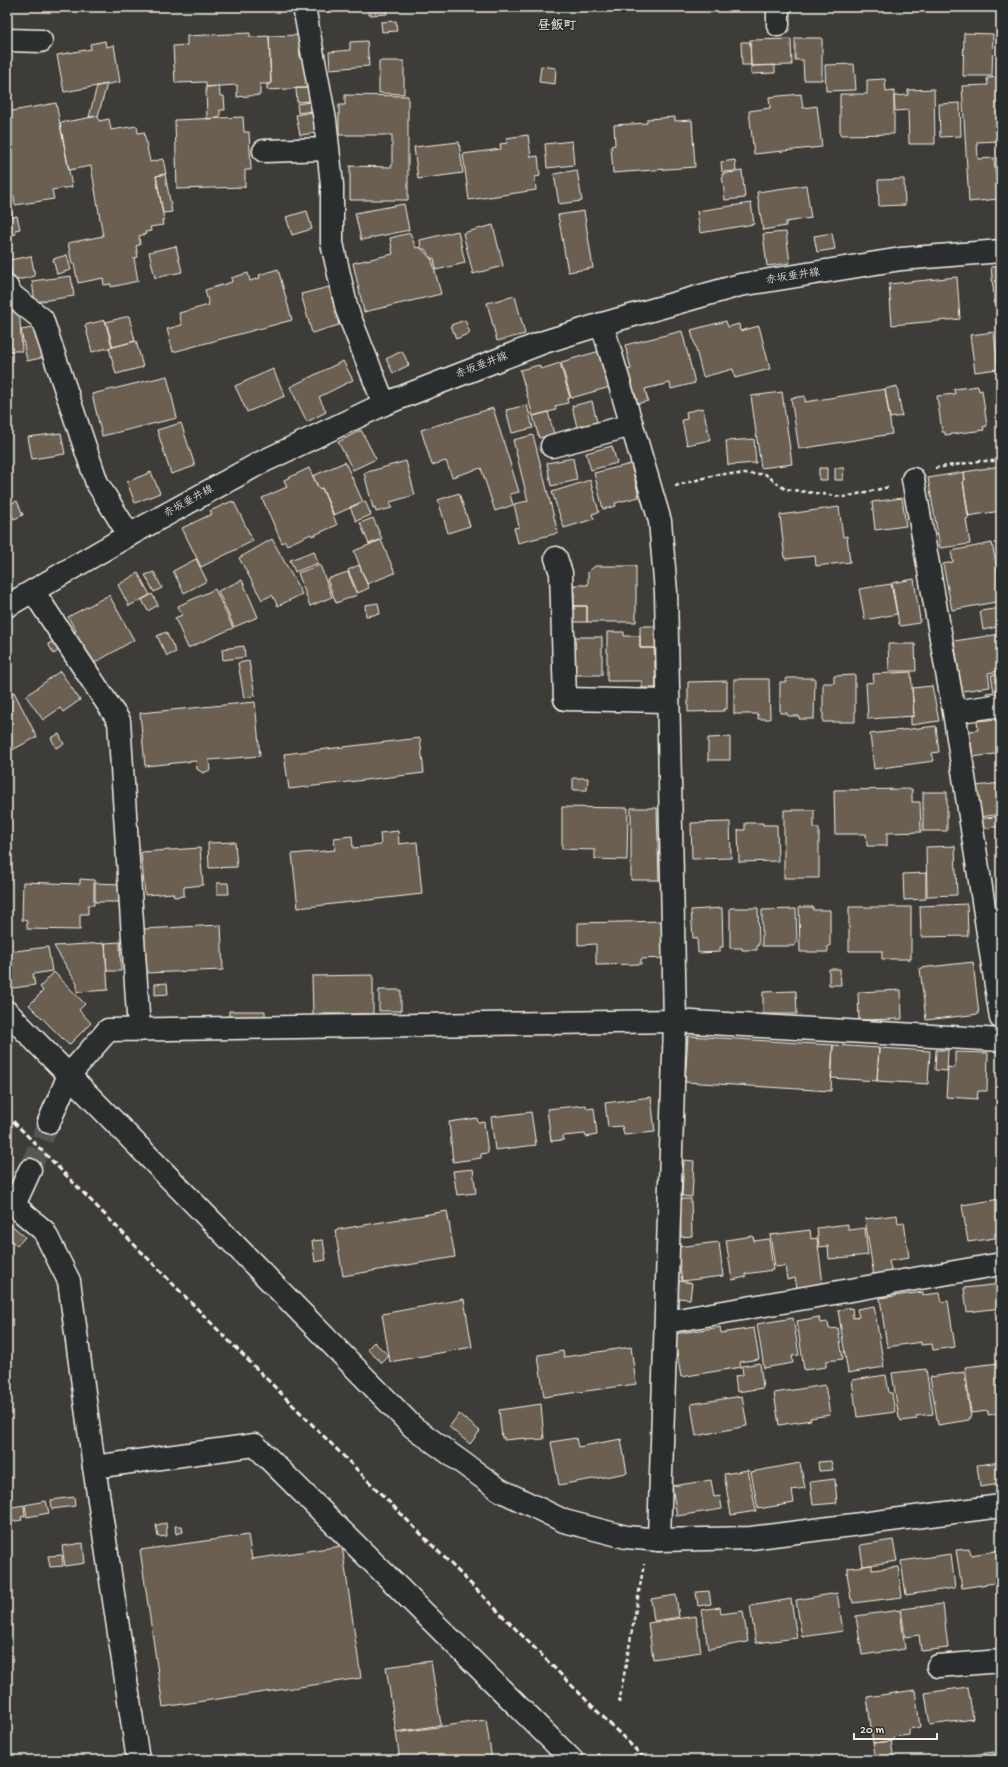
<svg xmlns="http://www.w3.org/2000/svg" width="1008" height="1767" viewBox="0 0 1008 1767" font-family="'Gochi Hand','Klee One',sans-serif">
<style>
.building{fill:#6a5f51;stroke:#f4f1e8}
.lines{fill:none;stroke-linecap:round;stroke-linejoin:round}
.street-tunnel{stroke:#585752;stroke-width:22;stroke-dasharray:22 11;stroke-linecap:butt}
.street-casing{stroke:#f4f1e8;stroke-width:25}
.secondary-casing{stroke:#f4f1e8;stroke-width:25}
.path{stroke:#f4f1e8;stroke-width:2.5;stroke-dasharray:4 3;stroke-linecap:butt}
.street{stroke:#2a2d2e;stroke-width:22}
.secondary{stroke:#2a2d2e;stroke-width:22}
.rail{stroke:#f4f1e8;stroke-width:3;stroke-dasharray:6 3;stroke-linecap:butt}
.labels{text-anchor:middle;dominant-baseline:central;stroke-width:3;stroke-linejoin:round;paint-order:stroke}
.street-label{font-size:11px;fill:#f4f1e8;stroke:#2a2d2e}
.quarter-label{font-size:13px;font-weight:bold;fill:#f4f1e8;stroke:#2a2d2e}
</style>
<rect width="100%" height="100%" fill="#3d3c38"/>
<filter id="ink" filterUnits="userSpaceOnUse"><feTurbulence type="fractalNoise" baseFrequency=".025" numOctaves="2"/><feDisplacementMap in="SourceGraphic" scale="8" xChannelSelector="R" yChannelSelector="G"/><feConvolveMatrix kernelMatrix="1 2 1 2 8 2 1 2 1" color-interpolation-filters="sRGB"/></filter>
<g filter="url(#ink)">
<path class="building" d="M369 7H386L387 14 369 15Z
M396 21 397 31 382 32 381 22Z
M250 33V37L269 36 271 84H260V95L237 97V85L206 87V82L175 83 173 46 187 45V36Z
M964 33 993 34 992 76H963Z
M299 35 300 59H306L307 88 267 90V84H271L269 36Z
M795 38H822V80H804L803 60H795Z
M791 39 792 65 751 66 750 40Z
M105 41 106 47 114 45 120 82 64 92 57 55 91 49 90 44Z
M367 41 369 66 330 69 329 52 350 50V42Z
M741 42H750L751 65H742Z
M379 61H404V94L379 93Z
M854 64 856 90 826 91 825 65Z
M775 65V73L751 74V66Z
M541 66 556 68 555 84 539 82Z
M1001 77V141L977 142 978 159 994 158 998 199 969 202 962 86 988 85 987 78Z
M885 79 886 92 894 91V134L840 135V94H867V80Z
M107 84 98 116 89 117 97 86Z
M307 84H309L310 101 297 102 296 88H307Z
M219 86 220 96H224L225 110H220V118L207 119 206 87Z
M934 89 935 144H909L908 110 895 111 894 96 908 95V90Z
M801 94 803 108 817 106 822 147 754 154 749 111 770 108 769 97Z
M345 95 408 96V200H350V166L392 167V135H339V105H345Z
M310 102 312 111 298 113 297 104Z
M56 103 72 187 52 190 54 199 15 205 14 196 7 197V112Z
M960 103 961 136 940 137 939 104Z
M312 112 316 133 300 135 296 115Z
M98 116 99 121 109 119 111 130 137 126 138 133 144 132 150 162 163 159 166 174 156 176 164 220H162L163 225 150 227 151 231 145 232 146 234 139 236 140 245 136 246 138 257 134 258 138 281 111 287V284L104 285 103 278 78 283 74 264H72L68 243 103 236 91 166 69 170 60 123Z
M243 117 244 132H249L251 170H245V187L177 189 175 120Z
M675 117V121L692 120 695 167 613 173 611 146 615 145 614 125 647 123V119Z
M528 135 531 157 538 156 540 176 535 177 536 190 469 200 463 154 501 149 500 144 507 143 506 138Z
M572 141 574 165 547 168 545 144Z
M459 142 463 173 418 179 414 147Z
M735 160 736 171 722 172 721 162Z
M577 170 582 201 559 204 554 174Z
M742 171 745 198 725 200 722 174Z
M165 174 172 212 163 213 156 176Z
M904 179 905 205 879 206 878 180Z
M806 185 811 218 786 222V226L763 230 757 192Z
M751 203 754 224 700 233 697 211Z
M404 204 409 230 361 240 355 213Z
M307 211 312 229 292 235 286 217Z
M584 211 593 268 568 272 558 215Z
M12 212V217L17 216 20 229 15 230 16 234 7 236V213Z
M493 225 503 266 473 274 463 233Z
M458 231 465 263 436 270 434 258 432 259 425 249H422L432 260 441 294 364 312 353 263 393 254 390 238 410 233 416 248 420 247 421 249 420 240Z
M786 232 790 263 767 266 763 234Z
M832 233 835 249 817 252 814 236Z
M176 246 182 272 155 278 149 252Z
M67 255 71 270 57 274 53 259Z
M31 256 35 276 13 281 9 260Z
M1001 266V307H995L991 267Z
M278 269 292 320 173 352 167 329 182 325 179 313 209 305 205 290 232 282 231 278 248 273 250 281 260 278 259 275Z
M71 276 74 296 35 302 32 281Z
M957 277 960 319 892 325 889 284Z
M329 287 339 325 312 333 301 294Z
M515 296 525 334 497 341 487 303Z
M7 301 19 306 22 351H7Z
M129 316 135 341 113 347 106 322Z
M105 320 112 347 92 352 85 325Z
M465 320 470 333 456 339 451 325Z
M1001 320V353L997 321Z
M726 321 728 327 739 324 740 331 759 326 770 369 735 378 733 369 703 377 691 330Z
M39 327 45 357 27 361 21 330Z
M682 331 695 383 671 389 670 383 645 389 648 401 636 404 627 370 631 369 625 345Z
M994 332 998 369 975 372 970 335Z
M136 341 143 367 116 374 109 348Z
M402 351 409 365 393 373 386 359Z
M600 351 610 387 571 398 561 362Z
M343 361 353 380 319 397 326 412 307 422 290 387Z
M560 363 570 398 567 399 568 403 555 406 556 410 533 416 520 370 539 365 541 369Z
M273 369 285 396 247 412 235 386Z
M167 376 177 418 102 436 92 394Z
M897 386 902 416 890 418 885 389Z
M978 386 979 391 982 390 987 426 983 427 984 430 945 435V432H942L937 396 955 394 954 389Z
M885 389 892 434 799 449 791 398 805 396V402Z
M782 392 792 464 761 468 751 396Z
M592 401 597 422 577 427 572 406Z
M527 405 533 428 512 433 506 410Z
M493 408 519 492 510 494 513 505 495 511 481 468 452 477 446 461 432 465 421 430Z
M703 408 710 440 687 445 682 420 687 419 686 412Z
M548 412 554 434 539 438 533 416Z
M181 423 195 466 171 474 157 430Z
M361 430 376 459 353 470 338 442Z
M61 433 65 454 32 459 28 437Z
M533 435 558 533 518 543 514 528 519 527 514 504 528 501 513 440Z
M754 439 756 463 728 465 726 441Z
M612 446 617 463 591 470 586 453Z
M573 458 577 480 551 486 547 463Z
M406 461 415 495 390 502 392 508 376 512 375 507 373 508 364 473Z
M345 462 363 502 334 515 322 488 319 489 313 476Z
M631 464 639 497 615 503 616 506 603 509 594 473Z
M1001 466V511L968 516 963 481 965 480 964 472Z
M309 468 319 489 322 488 337 525 312 536 311 534 287 545 285 541 282 543 262 498 287 487 284 480Z
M819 468H827V480H819Z
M835 468H844L843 480H835Z
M151 472 160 493 135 503 127 482Z
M964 472 965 480 963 481 969 518 966 519 970 544 940 548 928 478Z
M590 480 599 512 592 514 594 519 564 528 552 492Z
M459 493 470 526 448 533 438 500Z
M902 498 906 526 875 530 872 502Z
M17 501 23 515 14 519 8 505Z
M232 501 233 503 234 502 253 541 201 567 182 528 212 514 210 511Z
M365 501 371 515 356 521 350 507Z
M839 507 843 537 847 536 850 562 816 566 815 556 785 559 780 515Z
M373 518 382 539 369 544 360 523Z
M272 539 302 594 278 606 272 595 262 600 239 558Z
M381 540 395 573 367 584 354 551Z
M992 543 1001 589V601L952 610 943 564 953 562 951 551Z
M314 551 318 563 295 572 290 560Z
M1001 554V576L997 555Z
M196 559 207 581 184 593 173 571Z
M320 565 332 597 310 606 298 573Z
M359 565 369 588 358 593 348 570Z
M595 566H636V622H587V606H574V585H588V572Z
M154 572 162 588 154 592 145 575Z
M348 572 357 595 336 603 327 579Z
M138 573 150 595 129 606 118 585Z
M914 579 920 620 919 623 901 626 899 624 892 583Z
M242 580 258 617 234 627 218 591Z
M891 584 897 614 865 620 859 589Z
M215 589 233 628 188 648 175 618 182 615 178 606Z
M152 594 158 605 148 611 142 600Z
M109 595 134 640 91 665 73 632 76 631 68 617Z
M378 603 380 614 366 616 365 605Z
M569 606H587V622H569Z
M1001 608V626L983 630 980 611Z
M640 626H661V648H640Z
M166 632 176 652 167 656 157 636Z
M607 632H624V636H640V648H654L656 688H642V681H607Z
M1001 634V671L988 673 990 687 962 691 954 641Z
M574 637H602V675H574Z
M54 641 60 649 54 654 48 644Z
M888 644H915L916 671H889Z
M244 646 245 657 223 660 222 649Z
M249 661 255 696 244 698 238 663Z
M60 671 80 700 63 712 60 708 43 720 26 696Z
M911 672 914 716 868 719 866 683 874 682 873 674Z
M1001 674V697L987 699 986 693 994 692 991 675Z
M855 675V722H823V683H834V676Z
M786 678H815L814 719H799V716H787V713H780V682H786Z
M734 679H769L770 719H758V714H734Z
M727 681V709H724V711L688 712V682Z
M932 686 939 721 911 725V716H914L912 688Z
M14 692 37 737 12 750 9 744 7 745V696Z
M255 702 260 756 209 760 210 770 203 773 197 769 196 761 145 766 140 713Z
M999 719 1001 726V753L973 757 969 731 978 730 977 721Z
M936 726 939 752 932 753 934 761 874 769 870 734Z
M59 734 64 744 56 748 51 738Z
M730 737V760H708V738Z
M420 738 424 773 289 789 284 754Z
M573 778H588L587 790H573Z
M1001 783V814L980 817 976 786Z
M912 789V802H920L921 832 887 833V846H867L866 834H835L834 790Z
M923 792H947V831H923Z
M562 807 628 808 627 860 595 859V850L562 849Z
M631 808H657L659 880H631Z
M784 810H814V828H819V878H784Z
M1001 816V826L980 829 979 819Z
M730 822 731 858 692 859 691 823Z
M745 823H763V825H777L778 861 739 862 738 830H745Z
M398 831 399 844 417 842 422 894 298 908 292 854 335 850 334 838 352 836 353 848 381 845 380 833Z
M235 842 237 867 209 868 208 843Z
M955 846 957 895 927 896 926 847Z
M200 848 203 885 184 887V896L174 897 173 893 145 895 141 852Z
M926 873V899L904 900 903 874Z
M80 879 94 880V905H88V914H80V930L27 929V921L22 920 23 882 80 884Z
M95 883 121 884V902H95Z
M217 883H228L229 894H217Z
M967 904 968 936 921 937 920 906Z
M799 907H813V910H830V946H828V952H800Z
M849 907H911V959H882V951H849Z
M722 908 723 947H720V952L698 953 697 938H693L691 910Z
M730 908H758L759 945H757V950H742V948H730Z
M796 909 797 943H795V946H762V910Z
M664 921 665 958 641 959V964L596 965V944L578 945V923Z
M221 925 223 970 145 973 143 929Z
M120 942 121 971H107L105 943Z
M105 943 108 990 77 992V984L54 946Z
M48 947 52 971 33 974 35 985 14 988 7 981V952Z
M973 962 979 1014 926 1020 920 968Z
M829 969H840L841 985H829Z
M54 972 85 1004 79 1010 91 1023 69 1045 29 1005 43 991 40 987Z
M373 975V1014H313L312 976Z
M167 983 168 994 155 995V984Z
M379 990H401V1011H379Z
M901 990 902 1019 859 1020 858 992Z
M796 991 797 1014H763V992Z
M229 1011H265V1019H229Z
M688 1036 833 1045 831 1091 685 1082Z
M833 1045 879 1048 877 1081 831 1078Z
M879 1048 930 1051 928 1084 877 1081Z
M936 1050H948L947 1071 935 1070Z
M955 1052 988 1053 987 1091H978L977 1099 946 1097 948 1067 955 1068Z
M651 1097 655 1132 624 1135 622 1126 608 1127 605 1103Z
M586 1105 587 1109 594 1108 597 1135 586 1137 585 1134 563 1136 564 1140 551 1141 547 1109Z
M531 1112 536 1145 495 1150 491 1117Z
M477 1118 478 1123 484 1122 488 1153 481 1154V1158L453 1162 449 1122Z
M684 1160 694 1161 692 1197 682 1196Z
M473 1169 476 1193 457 1195 453 1171Z
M680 1199H691L692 1236 681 1237Z
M1000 1199 1001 1217 998 1218 1000 1233H995V1238L968 1242 962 1205Z
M447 1211 455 1257 343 1276 335 1230Z
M897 1215 898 1223 904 1222 909 1258 889 1261 892 1274 874 1276 865 1219Z
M7 1221 25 1237 17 1246 7 1237Z
M848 1224V1230L865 1228 868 1255 829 1259 828 1246 819 1247 817 1228Z
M810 1230 811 1239 817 1238 823 1284 797 1288 795 1278 787 1280 785 1266 775 1267 770 1235Z
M753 1236 754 1241 769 1239 773 1270 745 1274 746 1277 732 1280 726 1240Z
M323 1240 326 1260 315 1262 312 1241Z
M719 1242 723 1276 682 1281 677 1247Z
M679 1281 692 1283 690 1299 677 1298Z
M1001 1284V1308L967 1312 964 1288Z
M923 1292V1295L940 1293 942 1302 948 1301 955 1347 933 1350 932 1344 921 1345V1342L887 1347 880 1298Z
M464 1299 472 1347 390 1362 382 1314Z
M874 1306 884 1367 848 1373 838 1310 852 1308 853 1318 859 1317 857 1309Z
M819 1317 820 1323 828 1322 829 1329 838 1328 843 1359 826 1361V1367L804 1370 797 1321Z
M793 1318 799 1355 792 1356 793 1363 764 1368 757 1324Z
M720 1327 721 1333 754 1328 759 1359 740 1362 741 1367 681 1377 674 1334Z
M374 1342 389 1356 382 1363 367 1349Z
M631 1347 636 1384 544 1397 538 1355 563 1351 564 1357Z
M760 1363 763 1388 737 1392 735 1376 743 1375 742 1366Z
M999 1363 1001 1379V1413L988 1415V1411L971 1413 965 1367Z
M926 1369 933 1414 916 1416 917 1419 901 1421 900 1418H899L892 1373Z
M964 1372 971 1418H969V1420L938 1425 930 1377Z
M886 1375 889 1393H892L895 1412 857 1417 852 1380Z
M825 1385 830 1415 810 1418 811 1420 779 1425 774 1393Z
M742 1396 747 1426 696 1436 691 1404Z
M541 1404 544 1439 526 1440V1438L504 1440V1437L502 1438 499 1410Z
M459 1414 480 1431 470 1444 449 1427Z
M576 1438 578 1447 621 1439 627 1473 559 1485 551 1442Z
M831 1461 833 1470 819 1471 818 1462Z
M1001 1462V1484L980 1487 977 1465Z
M800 1463 805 1488 792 1490 794 1503 758 1509 751 1472Z
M748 1470 756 1511 731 1515 724 1474Z
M835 1479 837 1503 813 1505 810 1482Z
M711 1480 714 1497 720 1496 722 1509 677 1516 672 1486Z
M74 1497 75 1506 52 1509 51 1500Z
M46 1501 49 1513 27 1517 25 1505Z
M24 1505 25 1516 21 1517 22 1520 9 1522V1519H7V1508Z
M166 1523 167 1536 158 1537 156 1525Z
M175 1526H182L183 1532 176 1534Z
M248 1535 252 1559 342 1546 361 1678 163 1707 140 1550Z
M893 1540 897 1561 863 1566 860 1545Z
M83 1543 85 1563 65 1566 62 1546Z
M969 1549 971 1555 1001 1550V1582L962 1588 956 1550Z
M951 1554 955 1588 906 1595 901 1561Z
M62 1555 63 1566 50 1567 48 1556Z
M872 1565V1570L898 1567 902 1597 853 1603 852 1599H851L847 1573H848V1568Z
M709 1591 711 1604 698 1606 696 1592Z
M837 1593 843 1631 802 1637 796 1600Z
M676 1595 679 1617 654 1621 651 1599Z
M791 1599 797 1638 756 1643 750 1606Z
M943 1604 948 1648 921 1651 919 1635 905 1637 901 1609Z
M720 1607 721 1614 743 1611 748 1642 708 1649 702 1610Z
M900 1610 905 1649 862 1655 856 1616Z
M696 1616 701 1652 653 1659 648 1623Z
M431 1661 441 1725 396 1732 386 1667Z
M968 1687 973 1719 930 1725 925 1693Z
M915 1690 920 1727 909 1729V1735L893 1737V1741L873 1743 867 1697Z
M486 1720 492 1760H400L396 1733Z
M891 1741 894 1760H876L873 1743Z
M994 1752 995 1760H949V1758Z"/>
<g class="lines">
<path class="street-tunnel" d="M30 1170 49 1122"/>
<defs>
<path id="street" d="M304 7 325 120 332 185V243L347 310 384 404
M778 7V25
M7 40 41 41
M264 151 328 149
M7 287 9 293 42 319 97 483 129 535
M602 324 660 521 666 592 675 1021 659 1540
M552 446 632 425
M913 479 954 712 1001 1018
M556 558 561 573 565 699 668 701
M33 591 119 721 139 1030
M954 712 1001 705
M49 1122 69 1075 108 1030 675 1021 1001 1040
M14 1205 30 1170
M666 1322 1001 1264
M94 1467 255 1445 572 1760
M938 1666 1001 1661"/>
<path id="secondary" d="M7 606 129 535 260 463 384 404 544 342 602 324 740 285 901 259 1001 251
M7 1012 413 1427 500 1490 564 1521 626 1537 659 1540 751 1538 1001 1506
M7 1199 44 1231 69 1281 94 1467 138 1760"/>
</defs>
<use href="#street" class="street-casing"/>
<use href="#secondary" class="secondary-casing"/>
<path class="path" d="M935 468 980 461H997L1001 458
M675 486 719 474H765L785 489 844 497 889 487
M619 1703 644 1564
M597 1756 600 1751"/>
<use href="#street" class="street"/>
<use href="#secondary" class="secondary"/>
<path class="rail" d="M7 1115 223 1335 646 1760"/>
</g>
</g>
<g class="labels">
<g class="street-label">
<text transform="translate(793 277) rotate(-9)">赤坂垂井線</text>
<text transform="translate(482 366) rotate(-21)">赤坂垂井線</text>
<text transform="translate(189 502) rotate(-29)">赤坂垂井線</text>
</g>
<g class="quarter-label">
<text x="557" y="26">昼飯町</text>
</g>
</g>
<rect width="1008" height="1767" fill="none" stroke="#2a2d2e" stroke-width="24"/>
<rect x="12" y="12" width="984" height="1743" fill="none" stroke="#f4f1e8" stroke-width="1.5" filter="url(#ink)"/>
<path d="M854 1733v6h83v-6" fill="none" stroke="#f4f1e8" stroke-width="2"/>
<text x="860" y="1733" font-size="12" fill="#f4f1e8" stroke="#2a2d2e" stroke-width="3" paint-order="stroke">20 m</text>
</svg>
